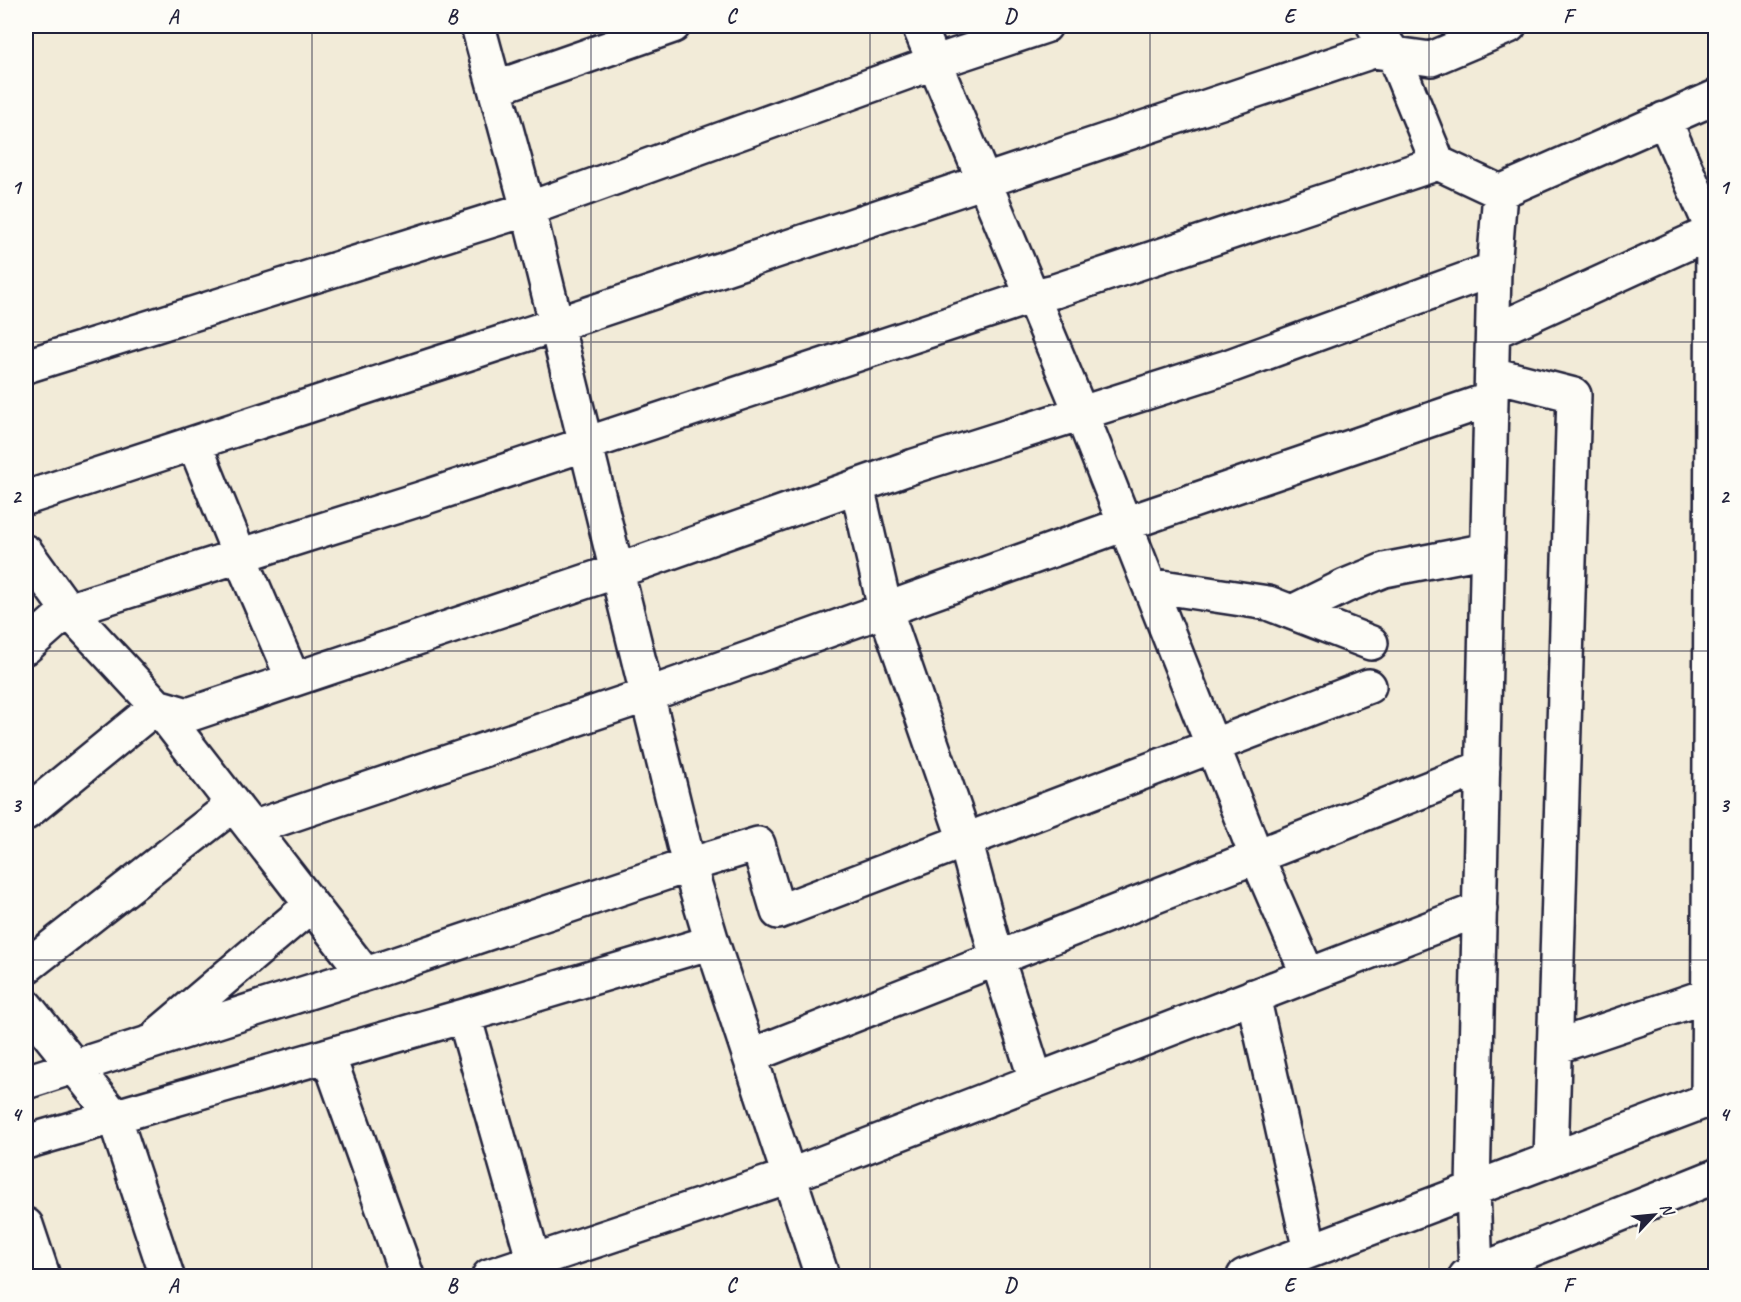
<svg xmlns="http://www.w3.org/2000/svg" width="1741" height="1302" viewBox="0 0 1741 1302" font-family="Caveat,sans-serif">
<style>
.lines{fill:none;stroke-linecap:round;stroke-linejoin:round}
.street-casing{stroke:#22223b;stroke-width:38}
.street{stroke:#fdfcf7;stroke-width:33}
.grid{fill:none;stroke:#22223b;stroke-width:1.5;stroke-opacity:0.55}
.neatline{fill:none;stroke:#22223b;stroke-width:2}
.grid-label{font-size:20px;text-anchor:middle;font-weight:bold;fill:#22223b}
</style>
<rect width="100%" height="100%" fill="#f2ebd8"/>
<filter id="ink" filterUnits="userSpaceOnUse"><feTurbulence type="fractalNoise" baseFrequency=".0167" numOctaves="2"/><feDisplacementMap in="SourceGraphic" scale="12" xChannelSelector="R" yChannelSelector="G"/><feConvolveMatrix kernelMatrix="1 2 1 2 8 2 1 2 1" color-interpolation-filters="sRGB"/></filter>
<g filter="url(#ink)">
<g class="lines">
<defs>
<path id="street" d="M478 26 528 209 689 865 712 942 822 1276
M919 26 1081 413 1256 855 1308 975
M1374 26 1393 53 1438 163 1500 192
M495 88 673 26
M1664 119 1713 231 1708 1100
M1493 332 1716 230
M26 366 528 209 933 63 1045 26
M1492 374 1574 395 1551 1159
M194 443 240 556 293 679
M857 486 885 609 965 840 997 958 1036 1080
M26 498 543 329 1373 51 1431 59 1509 26
M26 552 68 610 157 706 365 974
M1149 585 1268 603 1371 643
M1292 612 1345 586 1384 570 1488 550
M26 647 68 610 420 499 1033 296 1055 291 1438 163
M26 813 157 706 188 715 617 571 914 466 1227 367 1494 269 1500 192 1716 97
M252 828 647 695 1125 524 1491 399
M26 967 233 805
M1253 996 1310 1251
M26 1006 114 1116 167 1276
M464 1016 538 1276
M160 1033 311 905
M1555 1047 1709 995
M328 1055 407 1276
M750 1056 1483 767
M26 1082 381 969 689 865 758 844 778 912 1369 686
M26 1142 464 1016 712 942
M26 1225 43 1276
M489 1276 789 1176 1480 909
M1244 1276 1716 1097
M1466 1276 1716 1176
M1476 1276 1473 1188 1494 269"/>
</defs>
<use href="#street" class="street-casing"/>
<use href="#street" class="street"/>
</g>
</g>
<path class="grid" d="M312 26V1276M591 26V1276M870 26V1276M1150 26V1276M1429 26V1276M26 342H1716M26 651H1716M26 960H1716"/>
<rect width="1741" height="1302" fill="none" stroke="#fdfcf7" stroke-width="66"/>
<g transform="translate(1654 1215) rotate(64)" stroke="#fdfcf7" stroke-width="4.5" paint-order="stroke">
<path d="M0-4.5L10 22L0 15L-10 22Z" fill="#22223b"/>
<text y="-9" font-size="16" font-weight="bold" text-anchor="middle" fill="#22223b">N</text>
</g>
<rect x="33" y="33" width="1675" height="1236" class="neatline"/>
<g class="grid-label">
<text x="173" y="23">A</text>
<text x="452" y="23">B</text>
<text x="731" y="23">C</text>
<text x="1010" y="23">D</text>
<text x="1289" y="23">E</text>
<text x="1568" y="23">F</text>
<text x="16" y="194">1</text>
<text x="1724" y="194">1</text>
<text x="16" y="503">2</text>
<text x="1724" y="503">2</text>
<text x="16" y="812">3</text>
<text x="1724" y="812">3</text>
<text x="16" y="1121">4</text>
<text x="1724" y="1121">4</text>
<text x="173" y="1292">A</text>
<text x="452" y="1292">B</text>
<text x="731" y="1292">C</text>
<text x="1010" y="1292">D</text>
<text x="1289" y="1292">E</text>
<text x="1568" y="1292">F</text>
</g>
</svg>
